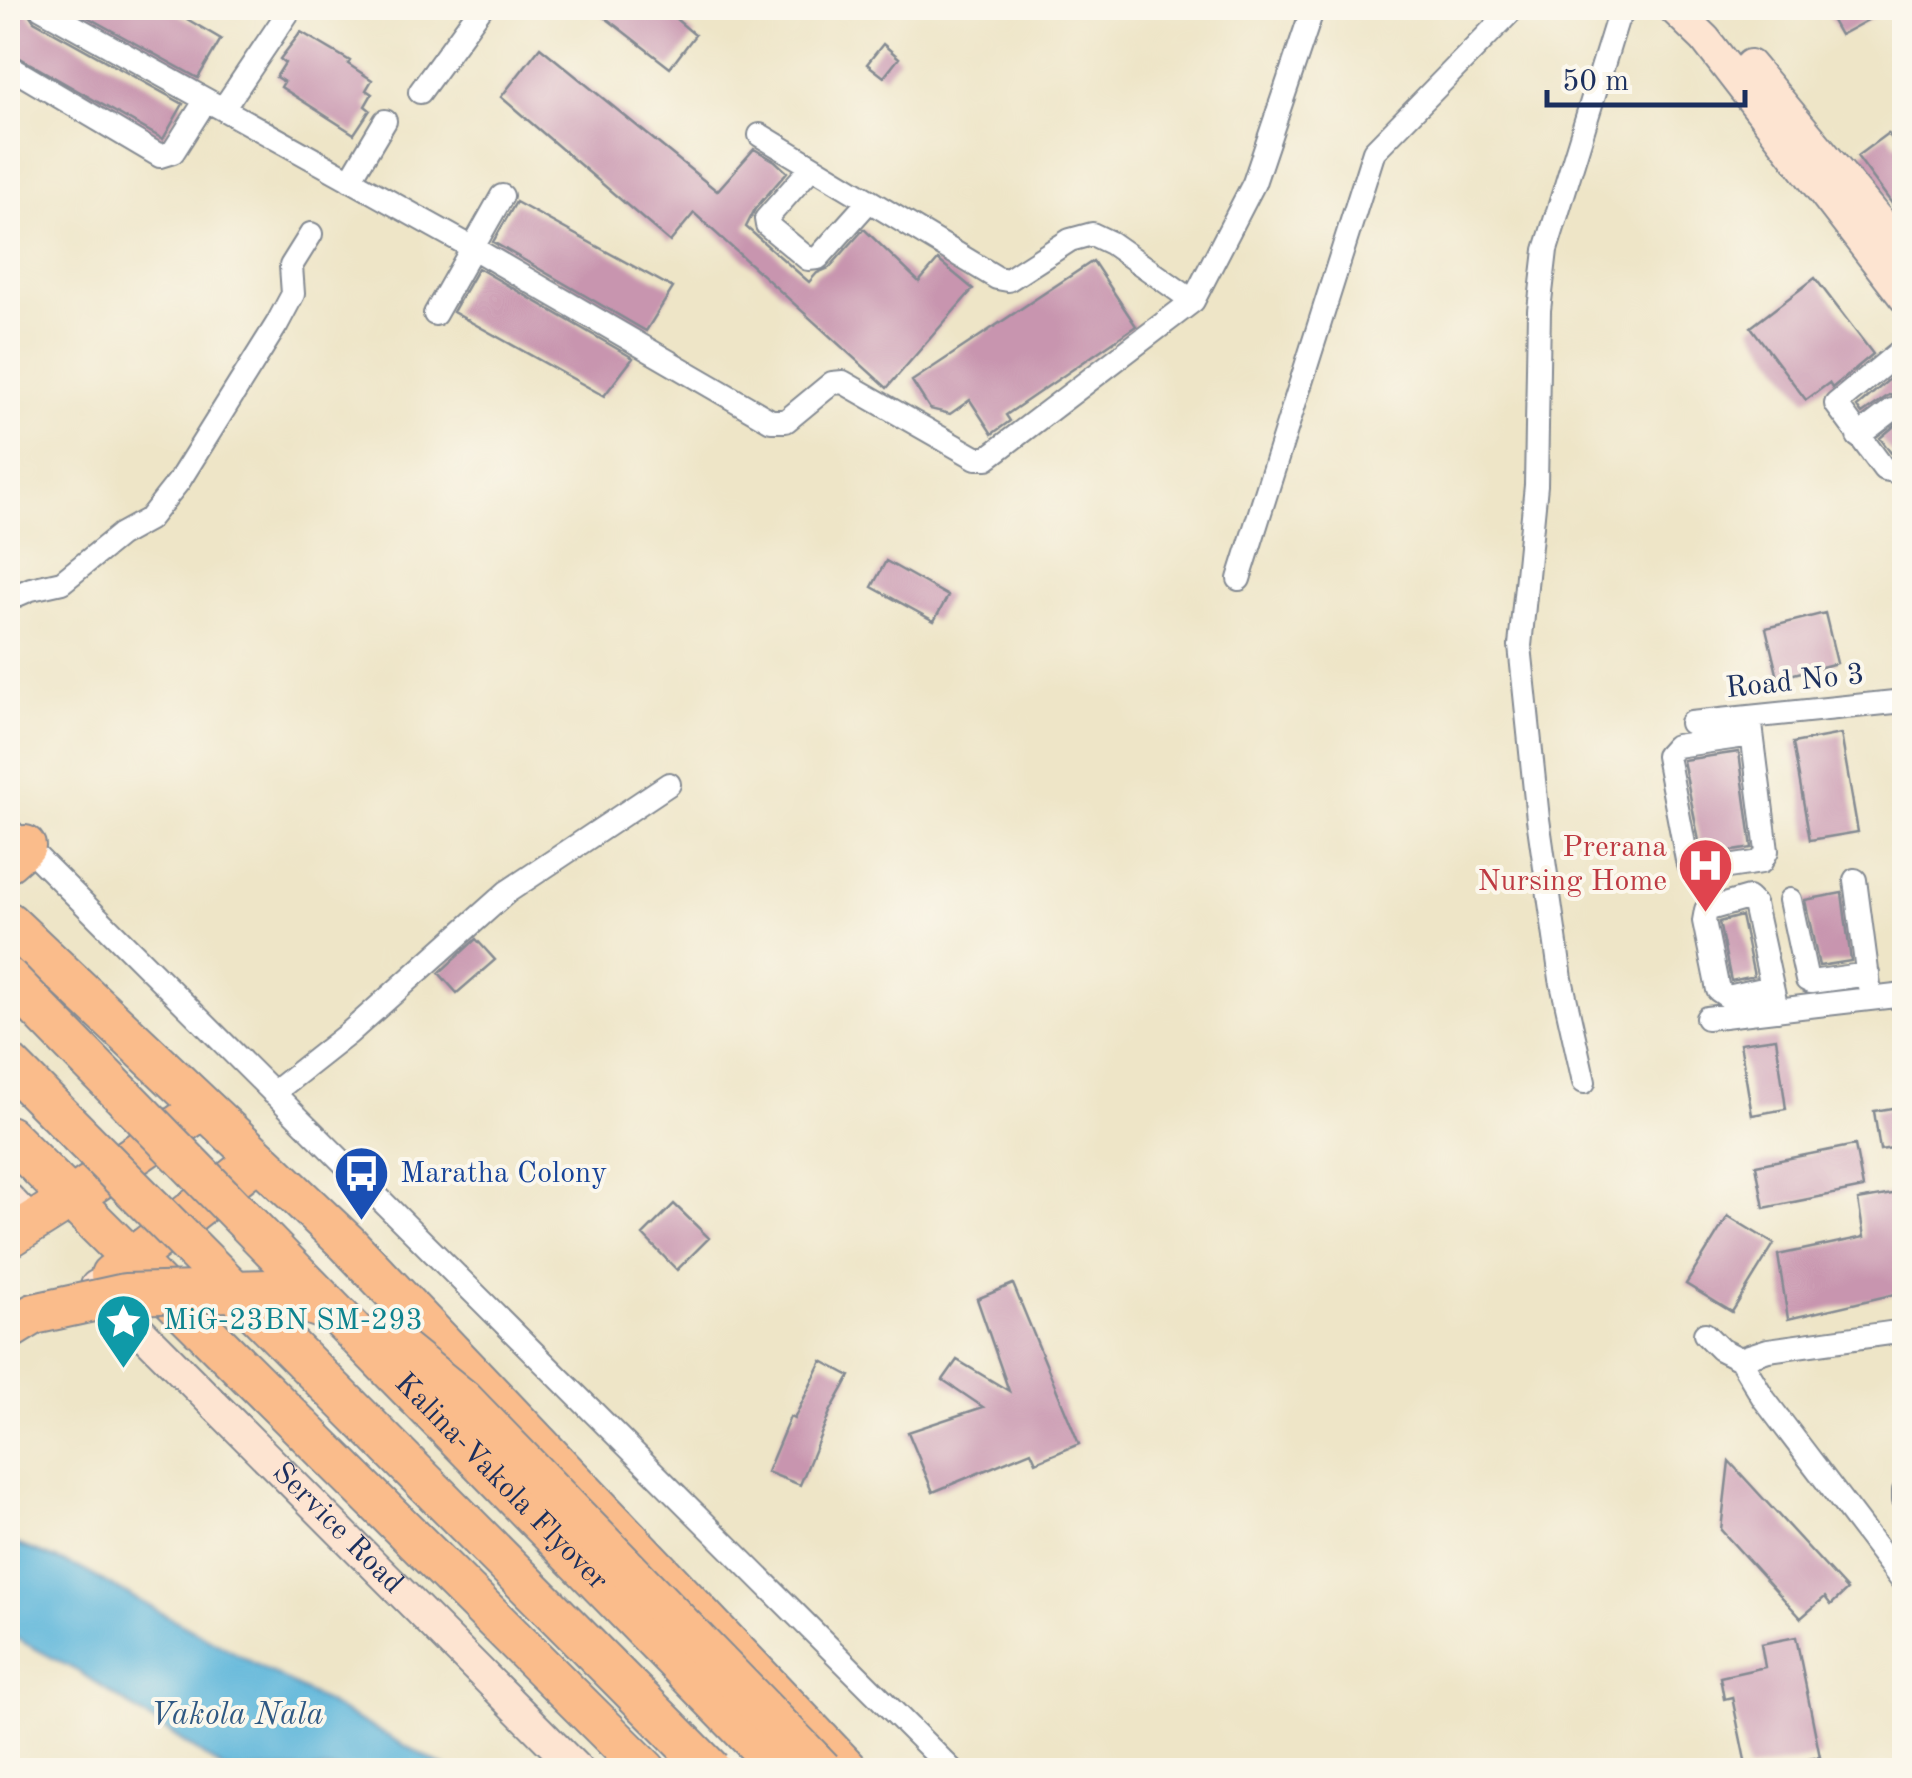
<svg xmlns="http://www.w3.org/2000/svg" width="1912" height="1778" viewBox="0 0 1912 1778" font-family="'Old Standard TT',serif">
<style>
.water{fill:#5db6da;stroke:#3c729c;stroke-width:2.5}
.building{fill:#c895af}
.lines{fill:none;stroke-linecap:round;stroke-linejoin:round}
.street-casing{stroke:#848a92;stroke-width:26}
.secondary-casing{stroke:#848a92;stroke-width:34}
.highway-casing{stroke:#848a92;stroke-width:44}
.street{stroke:#fff;stroke-width:22}
.secondary{stroke:#fde4d1;stroke-width:30}
.highway{stroke:#fabc8b;stroke-width:40}
.highway-bridge-casing{stroke:#848a92;stroke-width:44;stroke-linecap:butt}
.highway-bridge{stroke:#fabc8b;stroke-width:40}
.labels{text-anchor:middle;dominant-baseline:central;stroke-width:8;stroke-linejoin:round;paint-order:stroke}
.street-label{font-size:30px;fill:#1b2f5e;stroke:#fbf7ec}
.health-label{font-size:30px;fill:#be3a42;stroke:#fbf7ec;text-anchor:end}
.transit-label{font-size:30px;fill:#164399;stroke:#fbf7ec;text-anchor:start}
.culture-label{font-size:30px;fill:#0d838f;stroke:#fbf7ec;text-anchor:start}
.water-label{font-size:32px;font-style:italic;fill:#2f5883;stroke:#fbf7ec}
</style>
<rect width="100%" height="100%" fill="#fbf7ec"/>
<filter id="ink" filterUnits="userSpaceOnUse"><feTurbulence type="fractalNoise" baseFrequency=".01" numOctaves="2"/><feDisplacementMap in="SourceGraphic" scale="20" xChannelSelector="R" yChannelSelector="G"/><feConvolveMatrix kernelMatrix="1 2 1 2 8 2 1 2 1" color-interpolation-filters="sRGB"/></filter>
<filter id="wash" filterUnits="userSpaceOnUse"><feTurbulence type="fractalNoise" baseFrequency=".0048" numOctaves="4" result="noise"/><feDisplacementMap in="SourceGraphic" scale="40" xChannelSelector="R" yChannelSelector="G"/><feGaussianBlur stdDeviation="2.25" result="paint"/><feColorMatrix in="noise" values="0 0 0 0 0 0 0 0 0 0 0 0 0 0 0 0 0 1.4 0 .05"/><feComposite in="paint" operator="in"/></filter>
<g filter="url(#wash)">
<rect width="100%" height="100%" fill="#eee5c7"/>
<path class="water" d="M8 1541 79 1568 450 1770H225L81 1673 8 1634Z"/>
<g id="blocks">
<path class="building" d="M25 8 34 21 183 104 163 139 8 51V39Z
M71 8H168L221 39 198 78Z
M593 8H663L695 35 670 68Z
M1825 8H1890L1840 35Z
M301 32 350 61 348 64 372 80 366 90 372 94 365 106 370 110 354 134 281 87 284 82 276 77 285 63 280 59Z
M883 44 899 58 884 77 867 64Z
M540 47 717 191 754 149 775 161 787 172 755 209 746 227 809 282 817 273 829 268 864 229 919 282 938 260 973 289 887 388 694 213 670 242 501 97Z
M1888 133 1896 145 1904 139V220L1857 156Z
M516 202 673 288 646 331 493 242Z
M1093 261 1136 326 1006 415 1010 421 992 434 970 400 950 414 930 409 912 381Z
M478 268 633 358 604 396 453 312Z
M1815 278 1873 354 1832 388 1829 383 1806 400 1751 327Z
M1899 371 1904 377V402L1899 397 1889 395 1862 414 1857 407Z
M1904 418V447L1891 453 1880 438Z
M886 561 948 596 934 621 872 587Z
M1825 613 1837 663 1778 678 1766 628Z
M1841 734 1858 832 1810 840 1793 743Z
M1739 752 1752 848 1702 856 1683 760Z
M1842 893 1851 961 1819 966 1805 900Z
M1741 916 1754 976 1731 981 1719 922Z
M476 939 495 960 457 993 439 973Z
M1776 1038 1786 1109 1752 1115 1740 1043Z
M1904 1106V1146L1880 1150 1874 1111Z
M1855 1145 1863 1188 1764 1208 1756 1165Z
M1898 1193 1904 1240V1292L1788 1319 1778 1255 1864 1237 1858 1200Z
M674 1204 709 1238 677 1270 643 1235Z
M1728 1216 1774 1244 1732 1312 1686 1284Z
M1013 1284 1079 1444 1036 1462 1031 1451 933 1492 908 1432 983 1407 943 1380 957 1360 1009 1391 977 1299Z
M822 1361 850 1376 830 1412 800 1485 767 1472 790 1417 794 1419Z
M1729 1461 1847 1590 1831 1605 1825 1597 1801 1618 1721 1530Z
M1796 1637 1820 1757 1747 1770 1732 1697 1724 1699 1720 1677 1765 1667 1761 1644Z"/>
</g>
</g>
<g filter="url(#ink)">
<use href="#blocks" fill-opacity="0" stroke="#848a92" stroke-width="2.5"/>
<g class="lines">
<defs>
<path id="street" d="M41 8 473 248 771 421H786L832 383 843 382 976 458H987L999 449 1193 301 1254 183 1313 8
M8 66 160 156 173 152 206 100
M420 92 481 8
M223 109 291 8
M760 135 997 278 1008 280 1070 240 1092 234 1111 243 1193 301
M812 167 766 219 767 225 808 259 818 258 869 201
M350 180 385 121
M435 314 502 196
M1904 348 1836 404 1884 469 1894 471 1904 462
M1858 436 1892 410
M1239 579 1374 151 1514 8
M8 599 31 589 62 582 120 535 149 519 179 481 277 324 293 294 291 266 311 234
M1750 717 1767 851 1761 862 1695 872 1688 865 1667 756 1676 746 1752 735
M1691 723 1904 701
M8 828 952 1770
M1855 880 1869 986
M1790 900 1807 980 1811 982 1868 974
M1772 987 1728 997 1718 990 1704 921 1706 910 1748 898 1754 904 1772 987 1777 1010
M1707 1018 1904 995
M1584 1082 1561 979 1538 819 1520 646 1536 485 1539 310 1546 250 1617 20 1627 8
M273 1093 349 1033 507 892 669 784
M1904 1331 1768 1350 1740 1359 1764 1399 1904 1583
M1705 1334 1720 1349 1740 1359
M1904 1491V1500"/>
<g id="secondary">
<path d="M1673 8 1705 39 1904 297"/>
<path d="M1750 65 1904 251"/>
<path d="M8 1198 30 1221"/>
<path id="s1" d="M96 1286 578 1770"/>
</g>
<path id="highway" d="M8 861 25 846
M8 922 347 1243 848 1770
M8 1136 646 1770
M8 1238 70 1199 192 1116
M111 1275 257 1160"/>
</defs>
<use href="#street" class="street-casing"/>
<use href="#secondary" class="secondary-casing"/>
<use href="#highway" class="highway-casing"/>
<use href="#street" class="street"/>
<use href="#secondary" class="secondary"/>
<use href="#highway" class="highway"/>
<defs>
<g id="highway-bridge">
<path id="s2" d="M8 978 782 1770"/>
<path d="M8 1063 711 1770"/>
<path d="M8 1330 34 1314 125 1294 269 1290 324 1309"/>
<path d="M393 1343 462 1399 822 1770"/>
</g>
</defs>
<use href="#highway-bridge" class="highway-bridge-casing"/>
<use href="#highway-bridge" class="highway-bridge"/>
</g>
</g>
<defs>
<symbol id="hospital-pin" viewBox="-11 -11 22 30"><path d="M0 17L-7.5 6A9.5 9.5 0 1 1 7.5 6Z" fill="#e0444e" stroke="#fbf7ec"/><path d="M-5-5h3v3.5h4V-5h3V5h-3V1.5h-4V5h-3Z" fill="#fff"/></symbol>
<symbol id="bus-pin" viewBox="-11 -11 22 30"><path d="M0 17L-7.5 6A9.5 9.5 0 1 1 7.5 6Z" fill="#1a4fb4" stroke="#fbf7ec"/><path d="M-5-6H5V4H4V6H2V4H-2V6H-4V4H-5ZM-3.5-4V0h7V-4ZM-3.5 1.2v1.5H-2V1.2ZM2 1.2v1.5H3.5V1.2Z" fill="#fff"/></symbol>
<symbol id="sight-pin" viewBox="-11 -11 22 30"><path d="M0 17L-7.5 6A9.5 9.5 0 1 1 7.5 6Z" fill="#0f9aa8" stroke="#fbf7ec"/><path d="M0-6L1.8-2.2L6-1.7L2.9 1.2L3.7 5.4L0 3.3L-3.7 5.4L-2.9 1.2L-6-1.7L-1.8-2.2Z" fill="#fff"/></symbol>
</defs>
<g fill-rule="evenodd">
<use href="#hospital-pin" x="1674" y="834" width="63" height="86"/>
<use href="#bus-pin" x="330" y="1142" width="63" height="86"/>
<use href="#sight-pin" x="92" y="1290" width="63" height="86"/>
</g>
<g class="labels">
<g class="street-label">
<text transform="translate(1795 682) rotate(-6)">Road No 3</text>
<text stroke="none"><textPath href="#s2" startOffset="705">Kalina-Vakola Flyover</textPath></text>
<text stroke="none"><textPath href="#s1" startOffset="342">Service Road</textPath></text>
</g>
<g class="health-label">
<text x="1667" y="848">Prerana<tspan x="1667" dy="34">Nursing Home</tspan></text>
</g>
<g class="transit-label">
<text x="400" y="1174">Maratha Colony</text>
</g>
<g class="culture-label">
<text x="163" y="1321">MiG-23BN SM-293</text>
</g>
<g class="water-label">
<text x="237" y="1716">Vakola Nala</text>
</g>
</g>
<rect width="1912" height="1778" fill="none" stroke="#fbf7ec" stroke-width="40"/>
<path d="M1547 90v15h198v-15" fill="none" stroke="#1b2f5e" stroke-width="5"/>
<text x="1562" y="90" font-size="30" fill="#1b2f5e" stroke="#fbf7ec" stroke-width="8" paint-order="stroke">50 m</text>
</svg>
